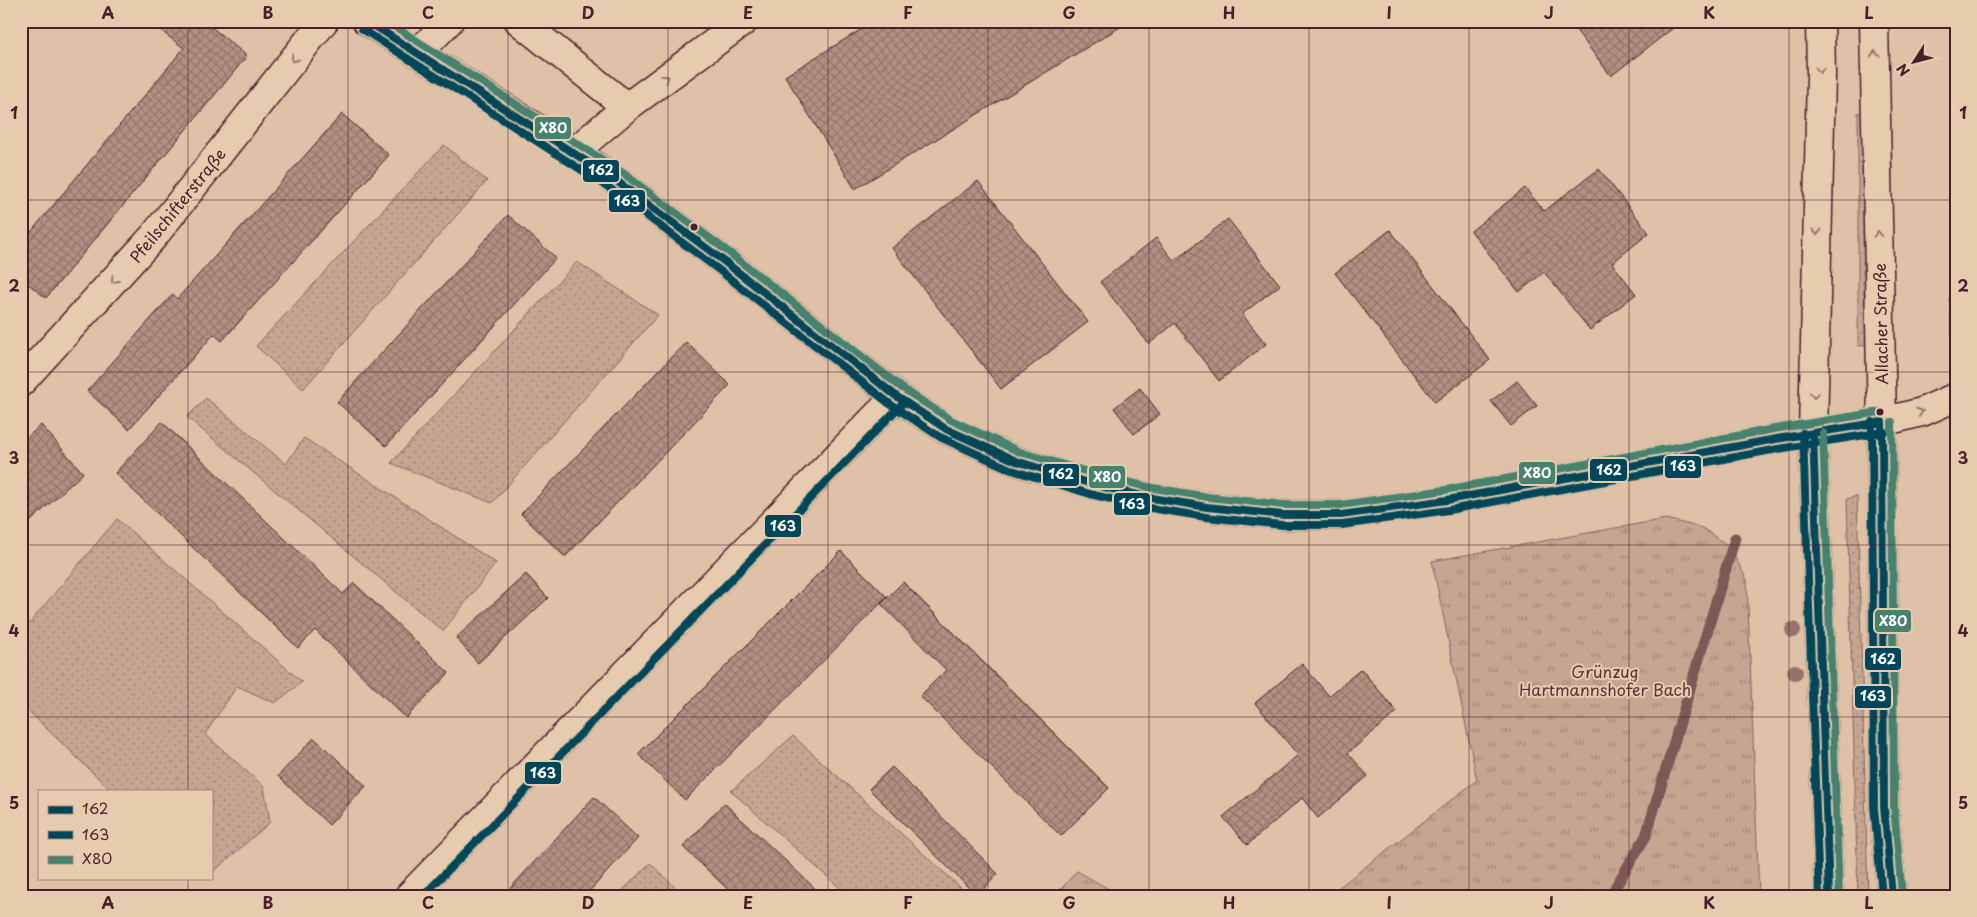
<svg xmlns="http://www.w3.org/2000/svg" width="1977" height="917" viewBox="0 0 1977 917" font-family="'Playpen Sans',sans-serif">
<style>
.grass{fill:url(#grass-dots);stroke:#88625e}
.forest{fill:url(#forest-firs);stroke:#88625e}
.park{fill:url(#park-tufts);stroke:#88625e}
.lines{fill:none;stroke-linecap:round;stroke-linejoin:round}
.stream{stroke:#7e5857;stroke-width:11}
.building{fill:url(#building-cross-hatch);stroke:#4a1f2b}
.minor-casing{stroke:#4a1f2b;stroke-width:31}
.major-casing{stroke:#4a1f2b;stroke-width:31}
.minor{stroke:#e7cbae;stroke-width:28}
.major{stroke:#e7cbae;stroke-width:28}
.bus-1-casing{stroke:#e7cbae;stroke-width:11}
.bus-2-casing{stroke:#e7cbae;stroke-width:11}
.bus-3-casing{stroke:#e7cbae;stroke-width:11}
.bus-1{stroke:#00465a;stroke-width:8}
.bus-2{stroke:#00465a;stroke-width:8}
.bus-3{stroke:#46826e;stroke-width:8}
.tree{fill:#96736b}
.oneway{stroke:#98756c}
.grid{fill:none;stroke:#4a1f2b;stroke-width:1;stroke-opacity:0.55}
.bus-dot{fill:#4a1f2b;stroke:#e7cbae;stroke-width:2}
.labels{text-anchor:middle;dominant-baseline:central;stroke-width:4;stroke-linejoin:round;paint-order:stroke}
.street-label{font-size:16px;fill:#4a1f2b;stroke:#e7cbae}
.park-label{font-size:16px;fill:#5c333a;stroke:#e7cbae}
.line-badge{stroke:#e7cbae;stroke-width:2}
.badge-label{font-size:14px;text-anchor:middle;font-weight:bold;fill:#fff}
.neatline{fill:none;stroke:#4a1f2b;stroke-width:2}
.grid-label{font-size:16px;text-anchor:middle;font-weight:bold;fill:#4a1f2b}
</style>
<defs>
<pattern id="grass-dots" width="8" height="8" patternUnits="userSpaceOnUse" patternTransform="scale(1.25)"><rect width="8" height="8" fill="#c5a692"/><path d="M2 2h.1M6 6h.1" fill="none" stroke="#a28777" stroke-width="1.8" stroke-linecap="round"/></pattern>
<pattern id="forest-firs" width="22" height="20" patternUnits="userSpaceOnUse" patternTransform="scale(1.25)"><rect width="22" height="20" fill="#c5a692"/><path d="M5 1l3.5 6h-7zM16 11l3.5 6h-7z" fill="#a28777"/></pattern>
<pattern id="park-tufts" width="24" height="20" patternUnits="userSpaceOnUse" patternTransform="scale(1.25)"><rect width="24" height="20" fill="#c5a692"/><path d="M3 7l-1-3M5 7V3M7 7l1-3M15 17l-1-3M17 17v-4M19 17l1-3" fill="none" stroke="#a28777"/></pattern>
<pattern id="building-cross-hatch" width="8" height="8" patternUnits="userSpaceOnUse" patternTransform="scale(1.25)"><rect width="8" height="8" fill="#b29182"/><path d="M0 0l8 8M0 8l8-8" fill="none" stroke="#93766b"/></pattern>
</defs>
<rect width="100%" height="100%" fill="#dec1a6"/>
<filter id="ink" filterUnits="userSpaceOnUse"><feTurbulence type="fractalNoise" baseFrequency=".02" numOctaves="2"/><feDisplacementMap in="SourceGraphic" scale="10" xChannelSelector="R" yChannelSelector="G"/><feConvolveMatrix kernelMatrix="1 2 1 2 8 2 1 2 1" color-interpolation-filters="sRGB"/></filter>
<g filter="url(#ink)">
<path class="grass" d="M1862 111 1870 345 1858 346V113Z
M444 145 487 181 303 389 256 346Z
M577 262 658 315 492 503 391 463Z
M206 398 286 464 304 438 496 563 443 631 187 417Z
M1857 496 1868 896H1858L1847 499Z
M117 519 302 682 275 703 237 686 205 734 264 787 270 822 211 874V791H112L21 704V633Z
M793 736 970 896H849L731 791Z
M650 863 684 896H617Z"/>
<path class="forest" d="M1956 294V375H1955L1949 298Z"/>
<path class="park" d="M1666 519 1702 528 1729 546 1747 580 1759 896H1328L1477 780 1432 561Z
M1077 871 1121 896H1055Z"/>
<g class="lines">
<path class="stream" d="M1610 896 1646 836 1735 538"/>
</g>
<path class="building" d="M148 21H204L247 56 46 298 21 278V244L184 48Z
M875 21H1130L855 189 785 76Z
M1569 21H1682L1611 76Z
M342 114 389 155 222 341 214 334 129 429 87 391 173 294 177 299Z
M1599 169 1649 233 1612 263 1636 294 1590 330 1544 272 1519 292 1471 231 1525 188 1544 211Z
M978 181 1088 322 1001 389 892 248Z
M508 215 556 258 386 446 337 402Z
M1228 219 1280 285 1242 314 1266 344 1219 381 1175 323 1149 344 1100 282 1156 238 1174 261Z
M1390 230 1490 360 1435 402 1335 273Z
M686 342 730 385 565 557 521 514Z
M1517 381 1537 406 1511 426 1491 401Z
M1140 388 1160 414 1134 434 1114 408Z
M162 422 343 594 354 583 449 673 406 718 315 630 298 648 115 473Z
M41 425 83 473 21 530V443Z
M841 551 887 597 685 800 638 754Z
M526 574 548 598 478 663 456 638Z
M903 582 1109 788 1061 836 920 696 946 670 881 604Z
M1302 664 1329 696 1361 669 1397 712 1348 753 1368 776 1318 818 1302 798 1247 845 1223 817 1298 755 1255 703Z
M314 738 366 786 329 825 278 776Z
M892 767 998 874 977 896 869 789Z
M594 797 638 838 585 896H503Z
M724 803 823 896H735L683 847Z"/>
<g class="lines">
<defs>
<path id="minor" d="M367 21 574 152 614 179 725 262 896 396 946 429 1016 461 1092 484 1146 497 1207 507 1283 515H1341L1447 500 1776 439 1882 422 1922 412 1956 397
M519 21 627 107
M418 53 449 21
M574 152 627 107 744 21
M21 382 153 237 324 21
M409 896 896 396"/>
<path id="major" d="M1820 21 1821 75 1813 433 1829 896
M1874 21 1882 422 1884 807 1892 896"/>
</defs>
<use href="#minor" class="minor-casing"/>
<use href="#major" class="major-casing"/>
<use href="#minor" class="minor"/>
<use href="#major" class="major"/>
<defs>
<path id="bus-1" d="M367 21 614 179 725 262 896 396 946 429 1016 461 1092 484 1146 497 1207 507 1283 515H1341L1447 500 1776 439 1882 422
M1882 422 1884 807 1892 896
M1813 433 1829 896"/>
<path id="bus-2" d="M362 29 608 187 719 270 890 404 940 437 1012 470 1090 494 1144 507 1206 517 1282 525H1342L1449 510 1778 449 1884 432
M1872 422 1874 807 1882 896
M1803 433 1819 896
M423 896 903 403"/>
<path id="bus-3" d="M386 21 620 171 731 254 902 388 951 420 1020 452 1095 474 1148 487 1208 497 1284 505H1340L1445 490 1774 429 1880 412
M1892 422 1894 807 1902 895
M1823 433 1839 896"/>
</defs>
<use href="#bus-1" class="bus-1-casing"/>
<use href="#bus-2" class="bus-2-casing"/>
<use href="#bus-3" class="bus-3-casing"/>
<use href="#bus-1" class="bus-1"/>
<use href="#bus-2" class="bus-2"/>
<use href="#bus-3" class="bus-3"/>
</g>
<g class="tree">
<circle cx="1793" cy="630" r="8"/>
<circle cx="1795" cy="672" r="8"/>
</g>
<defs><path id="oneway-chevron" d="M-2-3.5L2.5 0L-2 3.5" fill="none" stroke-width="1.6" stroke-linecap="round" stroke-linejoin="round" transform="scale(1.25)"/></defs>
<g class="oneway">
<use href="#oneway-chevron" transform="translate(1875 54) rotate(-90)"/>
<use href="#oneway-chevron" transform="translate(294 59) rotate(128)"/>
<use href="#oneway-chevron" transform="translate(1820 70) rotate(90)"/>
<use href="#oneway-chevron" transform="translate(666 78) rotate(-36)"/>
<use href="#oneway-chevron" transform="translate(1817 232) rotate(91)"/>
<use href="#oneway-chevron" transform="translate(1878 234) rotate(-92)"/>
<use href="#oneway-chevron" transform="translate(114 280) rotate(132)"/>
<use href="#oneway-chevron" transform="translate(1814 395) rotate(91)"/>
<use href="#oneway-chevron" transform="translate(1920 412) rotate(-18)"/>
</g>
</g>
<path class="grid" d="M188 21V791M348 21V896M508 21V896M668 21V896M828 21V896M988 21V896M1149 21V896M1309 21V896M1469 21V896M1629 21V896M1789 21V896M21 200H1956M21 372H1956M21 545H1956M21 717H1956M188 878V896"/>
<g class="bus-dot">
<circle cx="694" cy="227" r="4.5"/>
<circle cx="1880" cy="412" r="4.5"/>
</g>
<g class="labels">
<g class="street-label">
<text transform="translate(177 205) rotate(-51)">Pfeilschifterstraße</text>
<text transform="translate(1880 324) rotate(-91)">Allacher Straße</text>
</g>
<g class="park-label">
<text x="1605" y="671">Grünzug<tspan x="1605" dy="18">Hartmannshofer Bach</tspan></text>
</g>
</g>
<g class="line-badge">
<rect x="534" y="116" width="38" height="24" rx="5" fill="#46826e"/>
<rect x="582" y="159" width="38" height="24" rx="5" fill="#00465a"/>
<rect x="608" y="189" width="38" height="24" rx="5" fill="#00465a"/>
<rect x="1664" y="455" width="38" height="24" rx="5" fill="#00465a"/>
<rect x="1589" y="458" width="39" height="24" rx="5" fill="#00465a"/>
<rect x="1518" y="461" width="38" height="24" rx="5" fill="#46826e"/>
<rect x="1042" y="463" width="38" height="24" rx="5" fill="#00465a"/>
<rect x="1088" y="465" width="38" height="24" rx="5" fill="#46826e"/>
<rect x="1113" y="492" width="38" height="24" rx="5" fill="#00465a"/>
<rect x="764" y="514" width="38" height="24" rx="5" fill="#00465a"/>
<rect x="1874" y="609" width="38" height="24" rx="5" fill="#46826e"/>
<rect x="1864" y="647" width="38" height="24" rx="5" fill="#00465a"/>
<rect x="1854" y="685" width="38" height="24" rx="5" fill="#00465a"/>
<rect x="524" y="761" width="38" height="24" rx="5" fill="#00465a"/>
</g>
<g class="badge-label">
<text x="553" y="133">X80</text>
<text x="601" y="175">162</text>
<text x="627" y="206">163</text>
<text x="1683" y="471">163</text>
<text x="1609" y="475">162</text>
<text x="1537" y="478">X80</text>
<text x="1061" y="479">162</text>
<text x="1107" y="482">X80</text>
<text x="1132" y="509">163</text>
<text x="783" y="531">163</text>
<text x="1893" y="626">X80</text>
<text x="1883" y="664">162</text>
<text x="1873" y="701">163</text>
<text x="543" y="778">163</text>
</g>
<rect width="1977" height="917" fill="none" stroke="#e7cbae" stroke-width="55"/>
<rect x="38" y="790" width="175" height="90" fill="#e7cbae" stroke="#a8867a"/>
<rect x="48" y="806" width="25" height="8" fill="#00465a" stroke="#a8867a"/>
<text x="82" y="814" font-size="15" fill="#4a1f2b">162</text>
<rect x="48" y="831" width="25" height="8" fill="#00465a" stroke="#a8867a"/>
<text x="82" y="840" font-size="15" fill="#4a1f2b">163</text>
<rect x="48" y="856" width="25" height="8" fill="#46826e" stroke="#a8867a"/>
<text x="82" y="864" font-size="15" fill="#4a1f2b">X80</text>
<g transform="translate(1914 62) rotate(234)" stroke="#e7cbae" stroke-width="4" paint-order="stroke">
<path d="M0-4L9 19L0 12L-9 19Z" fill="#4a1f2b"/>
<text y="-8" font-size="14" font-weight="bold" text-anchor="middle" fill="#4a1f2b">N</text>
</g>
<rect x="28" y="28" width="1922" height="862" class="neatline"/>
<g class="grid-label">
<text x="108" y="19">A</text>
<text x="268" y="19">B</text>
<text x="428" y="19">C</text>
<text x="588" y="19">D</text>
<text x="748" y="19">E</text>
<text x="908" y="19">F</text>
<text x="1069" y="19">G</text>
<text x="1229" y="19">H</text>
<text x="1389" y="19">I</text>
<text x="1549" y="19">J</text>
<text x="1709" y="19">K</text>
<text x="1869" y="19">L</text>
<text x="14" y="119">1</text>
<text x="1963" y="119">1</text>
<text x="14" y="292">2</text>
<text x="1963" y="292">2</text>
<text x="14" y="464">3</text>
<text x="1963" y="464">3</text>
<text x="14" y="637">4</text>
<text x="1963" y="637">4</text>
<text x="14" y="809">5</text>
<text x="1963" y="809">5</text>
<text x="108" y="909">A</text>
<text x="268" y="909">B</text>
<text x="428" y="909">C</text>
<text x="588" y="909">D</text>
<text x="748" y="909">E</text>
<text x="908" y="909">F</text>
<text x="1069" y="909">G</text>
<text x="1229" y="909">H</text>
<text x="1389" y="909">I</text>
<text x="1549" y="909">J</text>
<text x="1709" y="909">K</text>
<text x="1869" y="909">L</text>
</g>
</svg>
